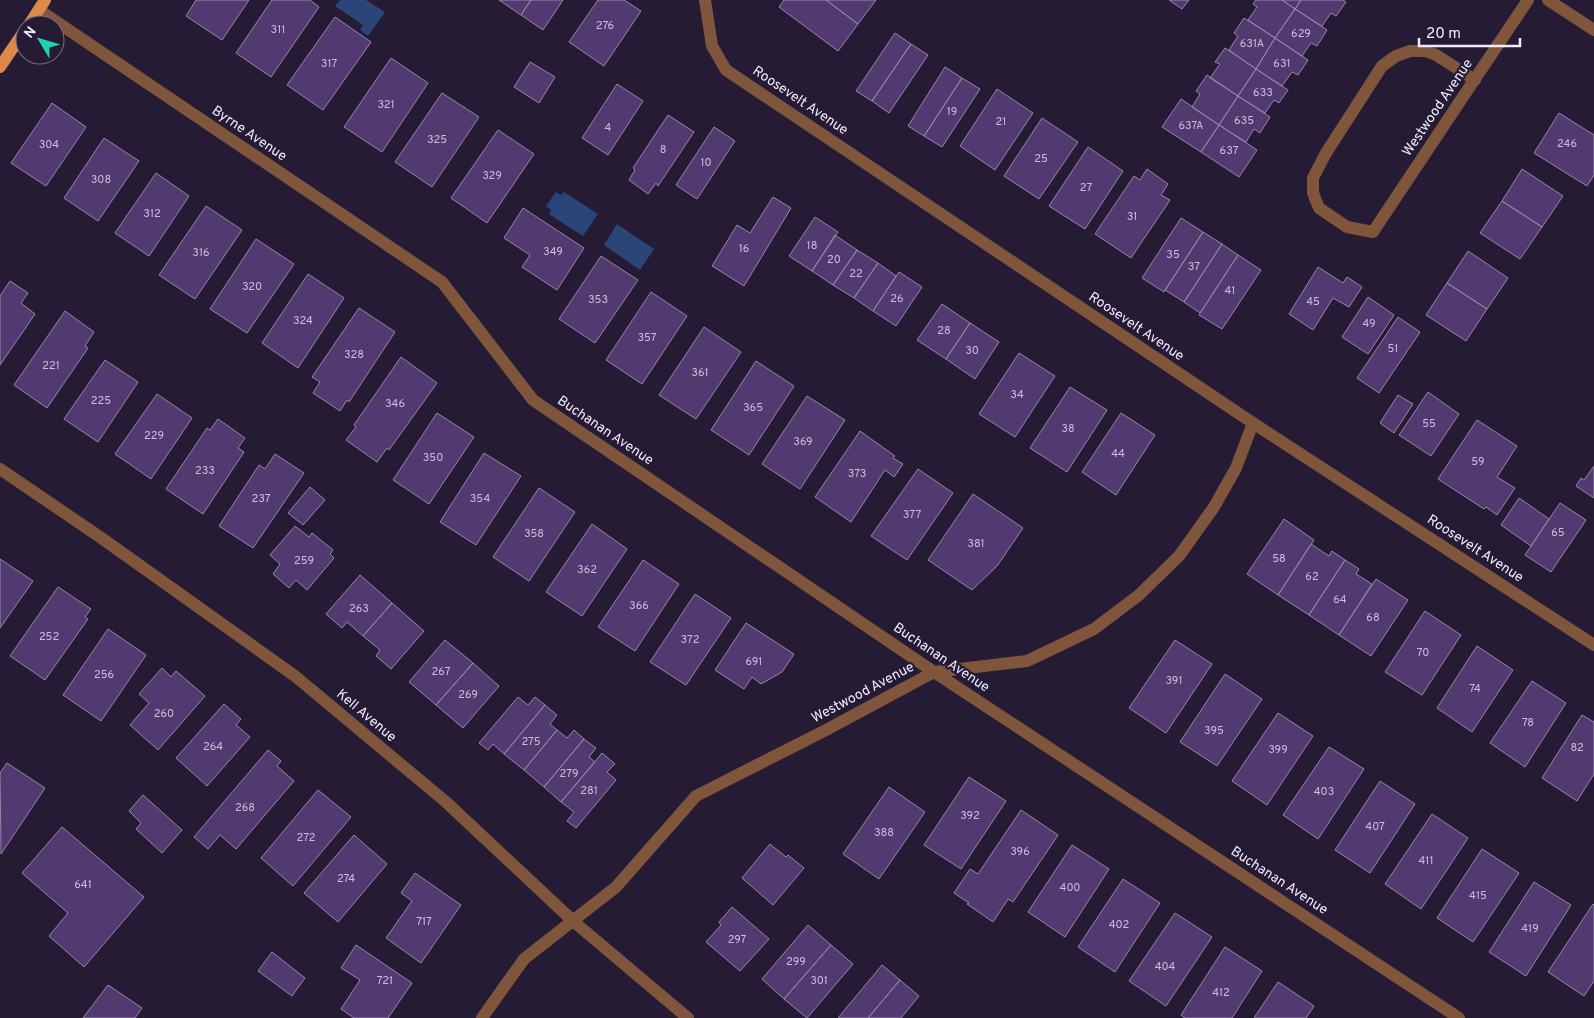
<svg xmlns="http://www.w3.org/2000/svg" width="1594" height="1018" viewBox="0 0 1594 1018" font-family="Overpass,sans-serif">
<style>
.water{fill:#2c4578}
.building{fill:#523a70;stroke:#9588a8}
.lines{fill:none;stroke-linecap:round;stroke-linejoin:round}
.minor{stroke:#7f563b;stroke-width:12}
.major{stroke:#dd884d;stroke-width:12}
.labels{text-anchor:middle;dominant-baseline:central;stroke-width:4.5;stroke-linejoin:round;paint-order:stroke}
.number-label{font-size:11px;fill:#cabfda}
.street-label{font-size:14px;fill:#f2ebfd;stroke:#261b35}
</style>
<rect width="100%" height="100%" fill="#261b35"/>
<path class="water" d="M340 0H366L385 12 368 36 360 30 363 25 335 6Z
M556 192 561 195 564 192 598 214 583 236 549 214 551 210 546 206Z
M617 224 654 249 640 270 604 245Z"/>
<path class="building" d="M196 0H249L222 40 186 16Z
M272 0H310L319 7 271 77 236 53Z
M499 0H531L521 15Z
M531 0H563L543 30 521 15Z
M598 0H624L641 11 604 66 569 42Z
M784 0H826L858 24 838 51 779 7Z
M826 0H876L858 24Z
M1169 0H1189L1182 9Z
M1256 0H1282L1295 9 1275 38 1248 20 1257 7 1253 4Z
M1282 0H1301L1295 9Z
M1301 0H1343L1346 2 1336 16 1331 13 1322 26 1295 9Z
M1295 9 1327 30 1317 46 1311 43 1302 56 1275 38Z
M335 17 371 42 323 110 287 85Z
M1244 18 1275 38 1256 69 1229 50 1238 36 1234 33Z
M895 33 911 44 872 101 856 91Z
M1275 38 1308 60 1298 75 1292 72 1282 86 1256 69Z
M911 44 928 55 889 113 872 101Z
M1225 48 1256 69 1238 96 1210 78 1220 64 1215 62Z
M391 58 428 83 382 152 344 127Z
M530 62 555 77 539 103 514 87Z
M945 67 962 78 924 136 908 126Z
M1256 69 1288 90 1279 103 1274 100 1265 113 1238 96Z
M1207 75 1238 96 1219 125 1192 107 1200 94 1196 91Z
M962 78 980 89 942 147 924 136Z
M617 84 643 101 608 155 582 138Z
M997 89 1033 113 995 170 960 146Z
M442 93 479 117 432 187 395 162Z
M1238 96 1270 117 1260 133 1254 129 1246 142 1219 125Z
M1181 99 1219 125 1201 152 1162 127Z
M52 103 86 127 46 186 11 163Z
M1559 113 1594 135V175L1587 186 1534 153Z
M668 115 694 132 658 186 656 183 648 194 629 180 635 170 633 168Z
M1042 118 1078 142 1039 199 1004 176Z
M1219 125 1257 150 1239 177 1201 152Z
M714 127 735 141 697 199 676 185Z
M498 130 534 154 487 223 451 198Z
M104 138 139 161 98 221 64 198Z
M1088 147 1123 171 1085 229 1049 206Z
M1147 169 1168 184 1161 195 1170 200 1131 258 1095 234 1134 176 1140 180Z
M1522 169 1563 196 1542 227 1502 201Z
M156 173 189 196 149 256 115 233Z
M773 197 791 208 744 286 712 266 737 225 750 233Z
M1502 201 1542 227 1520 259 1480 233Z
M206 206 242 230 195 299 159 275Z
M523 208 584 248 557 290 522 267 530 255 504 238Z
M815 217 838 232 812 271 789 256Z
M1181 218 1203 232 1164 292 1142 278Z
M1203 232 1222 244 1184 302 1165 290Z
M835 235 857 250 833 285 812 271Z
M256 239 294 264 247 333 210 309Z
M1222 244 1238 255 1200 313 1184 302Z
M857 250 878 263 854 298 833 285Z
M1468 251 1508 278 1487 309 1447 283Z
M1238 255 1261 270 1222 329 1199 315Z
M601 256 638 280 595 343 559 319Z
M878 263 896 276 873 311 854 298Z
M1318 267 1343 283 1347 277 1362 287 1349 307 1333 298 1313 330 1289 314Z
M899 272 922 287 896 326 873 311Z
M308 274 344 298 298 368 262 343Z
M10 281 28 293 21 303 35 314 0 365V296Z
M1447 283 1487 309 1466 341 1426 315Z
M651 292 687 316 642 384 606 360Z
M1368 297 1394 315 1368 354 1342 337Z
M942 304 970 323 946 359 917 340Z
M359 308 395 332 349 402 347 400 340 411 313 393 320 382 312 377Z
M65 311 94 332 85 346 88 348 47 408 14 385Z
M1398 317 1420 332 1379 393 1357 378Z
M970 323 999 342 975 379 946 359Z
M704 327 741 352 696 419 659 395Z
M1019 353 1055 376 1015 437 979 414Z
M401 357 437 383 389 450 387 448 377 462 346 440 356 427 354 425Z
M105 360 138 382 98 442 64 419Z
M756 361 794 386 749 455 711 430Z
M1070 387 1107 410 1067 472 1030 448Z
M1428 392 1459 414 1431 456 1399 435Z
M157 394 192 418 151 479 115 454Z
M1398 395 1413 404 1394 433 1380 423Z
M807 396 845 420 800 489 762 464Z
M437 413 474 437 429 504 393 480Z
M1121 413 1155 435 1116 495 1082 472Z
M218 419 245 438 238 448 244 452 203 514 166 489 207 428 210 430Z
M1477 420 1517 446 1497 477 1515 488 1497 515 1486 507 1484 509 1438 479Z
M860 431 895 456 893 458 903 464 894 477 885 470 851 522 815 497Z
M484 453 521 476 476 545 440 522Z
M275 454 304 473 253 548 219 526 259 465 265 469Z
M1594 466V498L1576 486 1581 478 1584 480Z
M918 469 953 493 907 560 871 536Z
M310 487 325 500 303 525 288 513Z
M539 488 575 512 529 581 493 557Z
M973 494 1023 528 997 566 972 590 928 560Z
M1519 498 1549 519 1531 546 1501 525Z
M1560 503 1586 520 1551 572 1525 555Z
M1284 519 1314 540 1278 595 1247 574Z
M592 524 627 549 582 616 546 592Z
M295 526 309 537 312 533 333 550 330 554 334 558 307 590 296 580 289 588 273 574 280 564 270 555Z
M1311 544 1329 556 1332 551 1345 560 1309 615 1278 595Z
M0 559 33 581 0 628Z
M643 560 679 584 635 651 598 627Z
M1345 560 1359 569 1356 574 1372 584 1339 635 1309 615Z
M360 575 392 603 363 636 347 622 342 628 326 614Z
M1376 579 1408 600 1371 656 1339 635Z
M58 587 91 609 85 617 88 619 45 680 10 656Z
M695 594 731 618 686 685 650 662Z
M392 603 424 631 391 669 376 656 380 650 363 636Z
M1425 611 1461 635 1422 695 1385 672Z
M746 623 794 654 782 672 761 684 752 677 744 689 715 670Z
M108 629 146 655 101 721 63 695Z
M445 640 473 663 436 705 409 682Z
M1175 640 1212 664 1166 733 1129 708Z
M1477 646 1513 670 1472 732 1437 708Z
M473 663 499 686 463 728 436 705Z
M162 668 171 677 176 671 205 696 158 750 130 725 149 703 139 694Z
M1225 674 1262 699 1217 766 1180 742Z
M1532 681 1566 703 1525 767 1490 743Z
M518 697 528 705 535 697 545 705 504 754 493 744 488 750 479 743Z
M224 704 241 719 236 725 250 737 207 786 176 758Z
M545 705 557 715 550 724 557 730 524 770 504 754Z
M1278 713 1313 736 1267 805 1232 781Z
M1582 715 1594 722V774L1577 801 1542 778Z
M557 730 567 738 574 730 584 739 544 787 524 770Z
M584 739 596 748 589 757 595 762 561 802 544 787Z
M1329 747 1364 769 1318 839 1283 815Z
M268 750 281 761 277 766 294 781 236 849 220 835 208 849 194 837Z
M602 753 615 764 607 772 616 780 576 828 567 821 574 812 561 802Z
M7 763 45 788 1 854 0 773Z
M969 777 1006 801 961 869 924 845Z
M1380 781 1415 804 1370 873 1335 850Z
M889 787 925 812 879 879 843 854Z
M318 790 351 817 293 886 261 858Z
M143 795 182 830 162 853 136 829 141 823 129 811Z
M1021 810 1058 835 1013 902 1008 899 993 922 967 904 969 903 954 893 970 869 978 874Z
M1432 814 1468 838 1421 909 1385 884Z
M62 827 144 897 84 967 49 936 68 913 22 873Z
M354 835 387 864 338 922 304 893Z
M770 844 786 857 788 855 804 868 773 905 742 878Z
M1072 845 1109 869 1065 937 1028 912Z
M1482 849 1519 873 1473 942 1437 918Z
M415 873 461 905 421 963 386 938 412 901 401 893Z
M1123 879 1160 903 1115 972 1078 947Z
M1534 882 1571 905 1526 976 1489 952Z
M1593 904 1594 905V981L1584 996 1548 972Z
M732 907 769 939 740 971 706 942 721 925 719 922Z
M1175 913 1212 937 1166 1006 1129 981Z
M808 925 831 945 784 999 762 979Z
M356 945 412 983 388 1018H354L341 1009 360 980 341 968Z
M831 945 853 964 807 1018 784 999Z
M1225 947 1262 971 1232 1018H1185L1181 1015Z
M272 952 305 978 292 996 258 971Z
M882 965 900 980 868 1018H838Z
M900 980 919 996 901 1018H868Z
M1278 982 1314 1006 1306 1018H1254Z
M108 985 142 1008 135 1018H83Z"/>
<g class="lines">
<path class="minor" d="M705 0 712 46 726 70 1253 423 1594 645
M1548 0 1594 30
M39 10 442 282 533 400 934 672 1459 1018
M1475 80 1436 55 1426 51H1410L1396 56 1382 66 1326 153 1313 178V193L1319 208 1347 227 1373 232C1424 155 1476 77 1528 0
M0 469 100 537 295 676 446 802 573 921 688 1018
M482 1018 524 959 616 887 696 796 826 730 934 672 1027 661 1094 629 1139 595 1179 556 1214 507 1236 468 1253 423"/>
<path class="major" d="M29 25 45 0
M0 67 25 30"/>
</g>
<g class="labels">
<g class="number-label">
<text x="605" y="26">276</text>
<text x="278" y="30">311</text>
<text x="1301" y="34">629</text>
<text x="1252" y="44">631A</text>
<text x="329" y="64">317</text>
<text x="1282" y="64">631</text>
<text x="1263" y="93">633</text>
<text x="386" y="105">321</text>
<text x="952" y="112">19</text>
<text x="1244" y="121">635</text>
<text x="1001" y="122">21</text>
<text x="1191" y="126">637A</text>
<text x="608" y="128">4</text>
<text x="437" y="140">325</text>
<text x="1567" y="144">246</text>
<text x="49" y="145">304</text>
<text x="663" y="150">8</text>
<text x="1229" y="151">637</text>
<text x="1041" y="159">25</text>
<text x="706" y="163">10</text>
<text x="492" y="176">329</text>
<text x="101" y="180">308</text>
<text x="1086" y="188">27</text>
<text x="152" y="214">312</text>
<text x="1132" y="217">31</text>
<text x="812" y="246">18</text>
<text x="744" y="249">16</text>
<text x="553" y="252">349</text>
<text x="201" y="253">316</text>
<text x="1173" y="255">35</text>
<text x="834" y="260">20</text>
<text x="1194" y="267">37</text>
<text x="856" y="274">22</text>
<text x="252" y="287">320</text>
<text x="1230" y="291">41</text>
<text x="897" y="299">26</text>
<text x="598" y="300">353</text>
<text x="1313" y="302">45</text>
<text x="303" y="321">324</text>
<text x="1369" y="324">49</text>
<text x="944" y="331">28</text>
<text x="647" y="338">357</text>
<text x="1393" y="349">51</text>
<text x="972" y="351">30</text>
<text x="354" y="355">328</text>
<text x="51" y="366">221</text>
<text x="700" y="373">361</text>
<text x="1017" y="395">34</text>
<text x="101" y="401">225</text>
<text x="395" y="404">346</text>
<text x="753" y="408">365</text>
<text x="1429" y="424">55</text>
<text x="1068" y="429">38</text>
<text x="154" y="436">229</text>
<text x="803" y="442">369</text>
<text x="1118" y="454">44</text>
<text x="433" y="458">350</text>
<text x="1478" y="462">59</text>
<text x="205" y="471">233</text>
<text x="857" y="474">373</text>
<text x="261" y="499">237</text>
<text x="480" y="499">354</text>
<text x="912" y="515">377</text>
<text x="1558" y="533">65</text>
<text x="534" y="534">358</text>
<text x="976" y="544">381</text>
<text x="1279" y="559">58</text>
<text x="304" y="561">259</text>
<text x="587" y="570">362</text>
<text x="1312" y="577">62</text>
<text x="1340" y="600">64</text>
<text x="639" y="606">366</text>
<text x="359" y="609">263</text>
<text x="1373" y="618">68</text>
<text x="49" y="637">252</text>
<text x="690" y="640">372</text>
<text x="1423" y="653">70</text>
<text x="754" y="662">691</text>
<text x="441" y="672">267</text>
<text x="104" y="675">256</text>
<text x="1174" y="681">391</text>
<text x="1475" y="689">74</text>
<text x="468" y="695">269</text>
<text x="164" y="714">260</text>
<text x="1528" y="723">78</text>
<text x="1214" y="731">395</text>
<text x="531" y="742">275</text>
<text x="213" y="747">264</text>
<text x="1577" y="748">82</text>
<text x="1278" y="750">399</text>
<text x="569" y="774">279</text>
<text x="589" y="791">281</text>
<text x="1324" y="792">403</text>
<text x="245" y="808">268</text>
<text x="970" y="816">392</text>
<text x="1375" y="827">407</text>
<text x="884" y="833">388</text>
<text x="306" y="838">272</text>
<text x="1020" y="852">396</text>
<text x="1426" y="861">411</text>
<text x="346" y="879">274</text>
<text x="83" y="885">641</text>
<text x="1070" y="888">400</text>
<text x="1478" y="896">415</text>
<text x="424" y="922">717</text>
<text x="1119" y="925">402</text>
<text x="1530" y="929">419</text>
<text x="737" y="940">297</text>
<text x="796" y="962">299</text>
<text x="1165" y="967">404</text>
<text x="385" y="981">721</text>
<text x="819" y="981">301</text>
<text x="1221" y="993">412</text>
</g>
<g class="street-label">
<text transform="translate(800 101) rotate(34)">Roosevelt Avenue</text>
<text transform="translate(1438 108) rotate(-56)">Westwood Avenue</text>
<text transform="translate(249 134) rotate(34)">Byrne Avenue</text>
<text transform="translate(1136 327) rotate(34)">Roosevelt Avenue</text>
<text transform="translate(605 431) rotate(34)">Buchanan Avenue</text>
<text transform="translate(1475 549) rotate(33)">Roosevelt Avenue</text>
<text transform="translate(941 658) rotate(34)">Buchanan Avenue</text>
<text transform="translate(863 693) rotate(-28)">Westwood Avenue</text>
<text transform="translate(366 716) rotate(40)">Kell Avenue</text>
<text transform="translate(1279 881) rotate(33)">Buchanan Avenue</text>
</g>
</g>
<g transform="translate(40 40) rotate(308)"><circle r="24" fill="#261b35" stroke="#786e85"/>
<path d="M0-4L9 19L0 12L-9 19Z" fill="#1bd5b1"/>
<text y="-8" font-size="14" font-weight="bold" text-anchor="middle" fill="#f2ebfd">N</text>
</g>
<path d="M1419 38v8h101v-8" fill="none" stroke="#f2ebfd" stroke-width="2.5"/>
<text x="1426" y="38" font-size="15" fill="#f2ebfd" stroke="#261b35" stroke-width="4" paint-order="stroke">20 m</text>
</svg>
